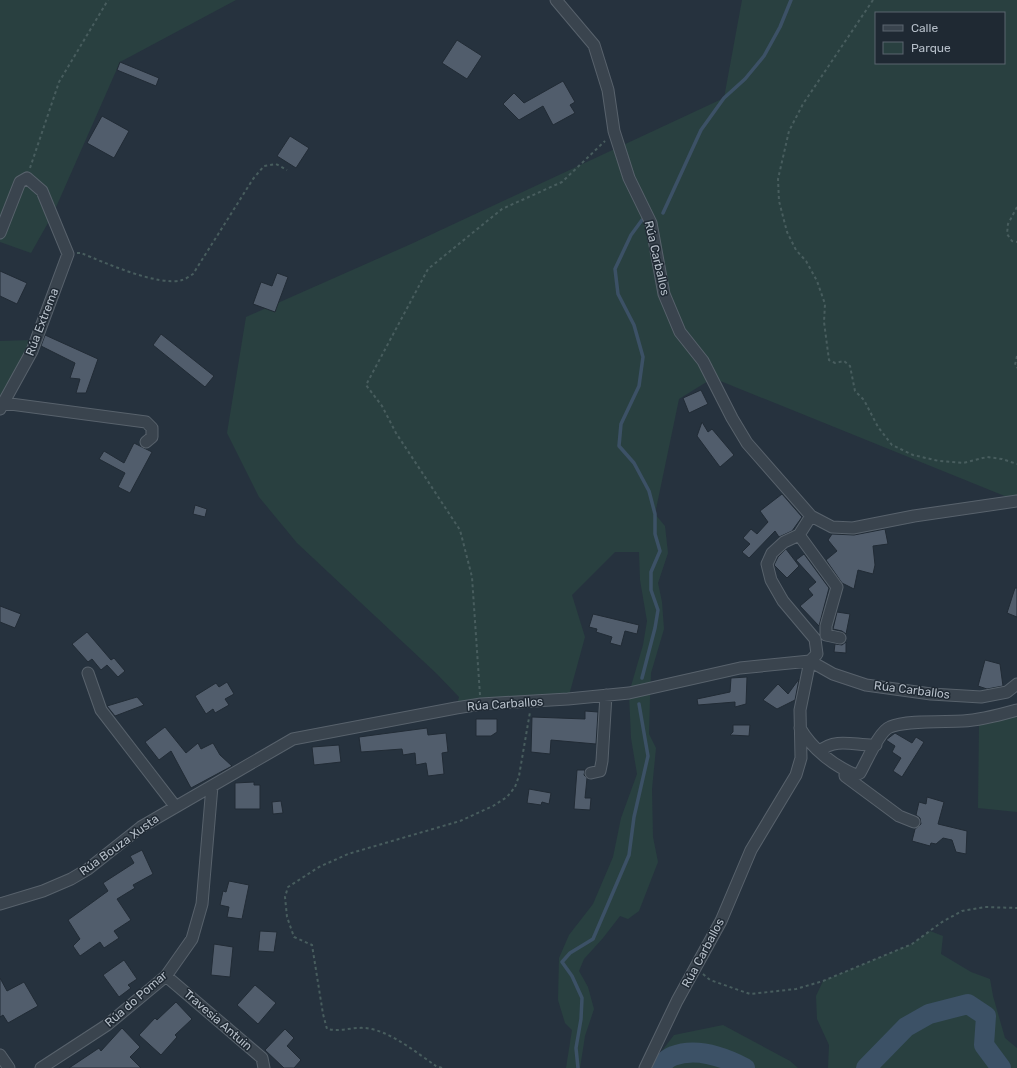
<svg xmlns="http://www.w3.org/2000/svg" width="1017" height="1068" viewBox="0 0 1017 1068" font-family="Rubik,sans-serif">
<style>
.green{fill:#294040;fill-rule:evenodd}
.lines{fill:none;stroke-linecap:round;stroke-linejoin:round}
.stream{stroke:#3c5166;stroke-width:3.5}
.river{stroke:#3c5166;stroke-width:20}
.building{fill:#515d6c;stroke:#212b35}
.minor-casing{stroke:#58626c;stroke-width:13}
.path{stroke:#485d5e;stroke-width:2;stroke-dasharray:3 3;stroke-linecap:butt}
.minor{stroke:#3a444e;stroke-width:11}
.labels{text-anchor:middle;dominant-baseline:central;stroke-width:3;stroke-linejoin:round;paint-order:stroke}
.street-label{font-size:12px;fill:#b6bfc9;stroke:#1f2933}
</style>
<rect width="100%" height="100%" fill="#26323e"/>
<path class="green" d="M0 0H236L120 62 53 214 31 253 0 242Z
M742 0H1017V501L713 378 679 399 655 514 665 526 668 553 658 583 662 602 664 629 651 673 650 698 649 734 656 748 652 789 653 837 658 862 639 911 628 919 620 916 603 938 584 959 579 971 588 987 594 1009 585 1036 580 1068H566L572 1030 565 1023 558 1000 559 958 569 935 593 904 613 857 621 818 637 774 631 738 629 693 643 645 647 621 640 580 639 552H615L572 595 585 637 568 699 456 708 459 697 437 674 297 543 259 497 227 433 246 317 411 244 724 98ZM876 13H1004V63H876Z
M31 340 32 351 0 408V341Z
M1017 714V812L978 808 979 724Z
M930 931 943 936 941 954 971 972 990 979 993 996 1005 1038 1017 1048V1068H828L829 1045 817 1019 816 996 823 981 912 944Z
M723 1025 790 1061 798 1068H649L674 1035Z"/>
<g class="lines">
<path class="stream" d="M663 213 701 130 724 98 745 79 764 56 780 27 791 0
M642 220 631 235 615 269 618 294 634 325 643 357 639 386 621 424 619 446 634 463 649 491 655 514V534L660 551 651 572V590L658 610 655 628 642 678
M578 1068 576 1048 581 1019 582 998 572 976 562 962 570 953 593 939 629 855 634 817 648 756 639 704"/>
<path class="river" d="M658 1068C662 1064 667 1058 673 1056 696 1047 724 1057 745 1068
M866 1068 906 1027 929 1014 968 1004 986 1016 984 1045 1001 1068"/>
</g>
<path class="building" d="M457 40 482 56 467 79 442 63Z
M120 62 159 78 156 86 117 70Z
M563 81 575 102 570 105 575 113 553 125 543 106 519 120 503 104 514 93 524 103Z
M102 116 129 131 114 158 87 143Z
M290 136 309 148 296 168 277 156Z
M0 271 27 283 17 304 0 296Z
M277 273 288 277 275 312 253 304 261 282 272 286Z
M161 334 214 376 205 387 153 345Z
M45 335 98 359 86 393H76L80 379 70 378 75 363 41 346Z
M701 390 708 404 689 413 683 398Z
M702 422 708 432 712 429 734 455 720 467 697 436Z
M134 443 152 452 130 493 118 487 125 473 99 459 104 451 124 463Z
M782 494 802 517 792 531 779 537 775 531 749 558 742 552 750 544 743 538 751 529 757 534 768 522 760 511Z
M195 505 207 509 205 517 193 514Z
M885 529 888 544 873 546 875 565 873 574 858 570 854 589 842 583 826 560 837 551 828 540 832 534 854 535Z
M786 549 799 566 787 578 774 565 778 557Z
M804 554 829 588 819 626 800 606 813 595 808 589 816 582 796 560Z
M1015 588H1017V617L1007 613Z
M0 606 21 614 15 628 0 622Z
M837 612 850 614 846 634 842 631 833 629Z
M593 614 639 625 637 634 625 631 621 646 610 643 612 637 596 632 597 629 589 627Z
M87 632 111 660 114 658 125 671 118 677 107 665 101 670 92 659 88 662 72 644Z
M846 642V653L834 652 835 644 842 645Z
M985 660 1000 664 1003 686 987 689 978 686Z
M747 677 746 704 735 707V702L698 705 697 699 730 692 731 678Z
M799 679 795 700 777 709 763 700 778 684 788 694Z
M227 682 234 694 225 699 229 705 215 713 213 709 206 714 195 696 216 683 219 687Z
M137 697 144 705 115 716 107 706Z
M585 711 598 712 596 744 551 740 550 754 531 752 532 717 585 719Z
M476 719H497V732L491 736H476Z
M733 725H750L749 736 730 735 733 732Z
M165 727 186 753 198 743 201 749 213 743 220 755 232 766 191 788 171 751 159 760 145 742Z
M427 728 428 735 446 733 448 752 442 753 444 774 428 776 426 763 416 765 415 753 403 755 402 749 361 752 359 737Z
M895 733 912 743 916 737 924 742 902 777 893 771 901 758 892 752 895 746 886 740Z
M339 745 341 762 314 765 312 747Z
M577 770H585L584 775 587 778 585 798H591L590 810 574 809Z
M254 782V785H260V809H235V783Z
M529 789 551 793 549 804 542 802 541 805 527 803Z
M927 797 944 802 938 824 967 831 966 854 956 852 952 840 943 838 936 844 931 843 930 846 912 841 915 829 921 824 920 818 916 815 919 802 926 804Z
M281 801 283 813 273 814 272 802Z
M142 850 153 874 133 885 135 888 117 899 131 920 114 931 119 938 104 948 100 942 80 956 73 946 80 939 68 920 108 891 103 883 134 863 130 856Z
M229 881 249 885 242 919 227 917 229 907 220 905 223 891 226 892Z
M260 931 277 932 274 952 258 951Z
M214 944 233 947 230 977 211 975Z
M124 960 137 979 128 985 131 988 119 997 103 975Z
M0 978 7 991 24 982 38 1006 8 1023 3 1015 0 1017Z
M255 985 276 1003 258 1024 237 1005Z
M176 1002 192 1019 175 1035 177 1037 161 1055 139 1035 155 1018 157 1020Z
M122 1028 140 1047 130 1057 141 1068H69L99 1048 101 1051Z
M285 1029 294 1038 287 1046 301 1060 294 1068H284L265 1050Z"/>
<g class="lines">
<defs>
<path id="minor" d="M556 0 594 45 608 90 614 131 629 178 651 223 664 294 680 332 703 361 732 418 747 443 811 516 832 527 853 528 914 516 1017 501
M0 233 20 182 27 178 42 191 68 254 32 351 0 409
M3 403 146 422 152 428V437L146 442
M799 535 837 587 826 626V635L840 638
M88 673 101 710 175 806
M800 728C812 749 834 766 856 775L860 773C866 763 879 731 890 727 906 720 944 722 963 721 982 720 999 715 1017 710
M820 751C836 737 856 746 876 745
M845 771V776L899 816 914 822
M591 773 600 771 602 761 606 695
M0 904 43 891 71 879 88 869 141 827 293 739 456 708 481 704 568 699 629 693 740 668 810 661 833 674 866 685 931 694 981 697 1007 692 1017 684
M166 976 262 1058 264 1068
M0 1055 9 1068
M41 1068 107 1025 166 976 192 939 202 904 212 786
M645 1068 677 1001 721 921 751 850 796 775 801 758 800 710 810 661 817 654 815 639 783 601 771 580 767 564 772 553 784 542 799 535 811 516"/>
</defs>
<use href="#minor" class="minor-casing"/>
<path class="path" d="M873 0 803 104 789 131 778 179 779 201 787 232 796 250 806 261 817 281 825 304 824 322 829 360 835 363 844 361 850 366 855 391 864 400 878 427 892 445 913 455 939 461 963 463 987 457 1002 459 1017 464
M30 168 59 82 108 0
M1017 207 1008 224 1007 234 1012 241 1017 242
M77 253H81C103 262 159 287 182 280 186 279 190 276 193 274L253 179 264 166 276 164 287 170
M1017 356 1015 365 1017 368
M480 695 472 577 460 530 396 433 382 406 366 385 428 269 502 209 562 182 605 141
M703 974 710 980 750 994 796 989 823 981 912 944 942 922 962 911 985 907 1017 908
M442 1068 436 1066C417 1053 389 1030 365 1028 352 1027 340 1032 327 1029L323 1014 312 945 294 937 287 917 285 897 288 887 319 867 348 854 460 821 493 806 507 797 515 787 519 776 530 712"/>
<use href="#minor" class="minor"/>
</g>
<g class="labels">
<g class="street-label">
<text transform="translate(657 258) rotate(77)">Rúa Carballos</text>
<text transform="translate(42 322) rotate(-69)">Rúa Extrema</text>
<text transform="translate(912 690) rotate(7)">Rúa Carballos</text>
<text transform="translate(505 704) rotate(-4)">Rúa Carballos</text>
<text transform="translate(119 845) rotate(-36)">Rúa Bouza Xusta</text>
<text transform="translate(703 953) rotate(-62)">Rúa Carballos</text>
<text transform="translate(136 999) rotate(-41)">Rúa do Pomar</text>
<text transform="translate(218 1020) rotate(41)">Travesia Antuin</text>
</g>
</g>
<rect x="875" y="12" width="130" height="52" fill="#1f2933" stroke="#5b656f"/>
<rect x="883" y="25" width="20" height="6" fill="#3a444e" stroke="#5b656f"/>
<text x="911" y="32" font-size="12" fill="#b6bfc9">Calle</text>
<rect x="883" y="42" width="20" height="12" fill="#294040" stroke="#5b656f"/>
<text x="911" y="52" font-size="12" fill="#b6bfc9">Parque</text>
</svg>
